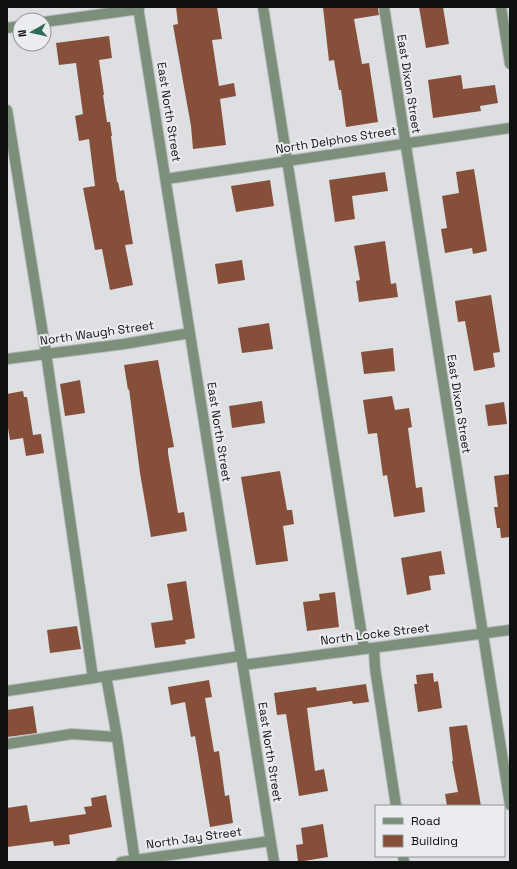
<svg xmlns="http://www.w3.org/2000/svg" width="517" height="869" viewBox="0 0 517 869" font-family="'Space Grotesk',sans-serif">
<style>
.building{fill:#854f39}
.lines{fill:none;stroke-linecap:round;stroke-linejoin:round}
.minor-casing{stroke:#b9babc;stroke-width:12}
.minor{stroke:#7c8f7b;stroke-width:10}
.labels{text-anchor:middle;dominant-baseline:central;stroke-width:4;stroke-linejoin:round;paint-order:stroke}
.street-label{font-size:12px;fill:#0f1011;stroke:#ebecf0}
</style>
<rect width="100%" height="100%" fill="#dedfe2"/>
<path class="building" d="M176 7H217L222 39 212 40 219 86 234 83 236 96 220 99 226 145 193 149 191 126 173 25 178 24Z
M323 7H378L379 15 354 19 362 64 369 63 378 122 346 127 341 90H339L334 60 329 61Z
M419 7H443L449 44 426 48Z
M109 36 112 58 99 60 104 95H103L107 122H110L112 136H111L117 182H118L120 191 124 190 133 244 125 245 133 285 110 290 102 249 95 250 83 188 95 186 89 139 79 141 75 116 83 114 76 63 59 65 56 43Z
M461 75 463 89 495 85 498 103 480 106 481 111 433 118 428 80Z
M474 169 487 251 473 254 472 248 445 253 441 229 447 228 442 196 459 193 456 172Z
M385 172 388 191 352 196 355 219 335 222 329 180Z
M270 180 274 206 236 212 231 186Z
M385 241 391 284 396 283 398 297 359 302 356 281 360 280 354 246Z
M242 260 245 280 218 284 215 264Z
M491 295 500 352 493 353 495 367 474 371 465 321 458 322 455 301Z
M269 323 273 349 242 353 238 328Z
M393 348 395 371 364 374 361 352Z
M158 360 174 447 168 448V453L178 513 184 512 187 531 151 537 140 473 129 389 128 390 124 365Z
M80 380 85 413 65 416 60 384Z
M23 391 24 397H27L33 435 41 434 44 453 26 456 23 438 10 440 7 422V394Z
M392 396 395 410 409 408 412 427 408 428 416 488 422 487 425 512 394 517 387 475 383 476 377 433 368 434 363 400Z
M262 401 265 423 232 428 229 406Z
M504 402 507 424 488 426 485 405Z
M280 471 287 510H292L294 524 283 526 288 561 256 565 241 477Z
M510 474V537L501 538 500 528H497L494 507H498L494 476Z
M441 551 445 574 429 576 431 590 407 595 401 558Z
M186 581 195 638 185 640 186 644 155 648 151 623 173 620 167 584Z
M335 592 339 627 307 631 303 602 320 600 319 594Z
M77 626 81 649 50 653 47 630Z
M433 673 434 682 438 681 442 708 418 712 414 684H417L416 675Z
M209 680 212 697 205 698 214 752 219 751 225 796 229 795 233 823 210 827 195 736 191 737 185 702 171 705 168 687Z
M366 684 369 702 353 704 352 701 307 708 315 771 324 769 328 791 299 796 286 714 277 715 274 693 316 687 317 691Z
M33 706 37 733 7 737V710Z
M467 725 481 806H447L445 794 458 792 452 761H453L449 727Z
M106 795 112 827 69 835 70 844 54 846 53 841 7 847V808L27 805 30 822 86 814 84 807 92 806 91 798Z
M323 824 328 857 298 862 296 845 303 844 301 828Z"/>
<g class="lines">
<defs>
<path id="minor" d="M138 7 274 862
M263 7 364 649
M384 7 510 805
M501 7 510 64
M44 22 139 9
M7 28 20 26
M7 110 46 353 93 678
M166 179 510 128
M7 359 124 344 190 333
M374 648 375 668 396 806
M243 665 510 630
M106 676 117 737 135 862
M7 691 241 656
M7 744 72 734 117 737
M403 856 404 862
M121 862 270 841"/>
</defs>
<use href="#minor" class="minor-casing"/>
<use href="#minor" class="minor"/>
</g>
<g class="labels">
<g class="street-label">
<text transform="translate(409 84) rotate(81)">East Dixon Street</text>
<text transform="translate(169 112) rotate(81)">East North Street</text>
<text transform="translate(336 140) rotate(-9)">North Delphos Street</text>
<text transform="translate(97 333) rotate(-8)">North Waugh Street</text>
<text transform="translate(459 404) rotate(81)">East Dixon Street</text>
<text transform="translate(219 432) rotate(81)">East North Street</text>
<text transform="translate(375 634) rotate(-7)">North Locke Street</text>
<text transform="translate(270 752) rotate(81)">East North Street</text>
<text transform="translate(194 838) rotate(-8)">North Jay Street</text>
</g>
</g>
<rect width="517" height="869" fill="none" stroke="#0f1011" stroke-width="16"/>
<rect x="375" y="805" width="130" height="52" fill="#ebecf0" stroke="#939497"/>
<rect x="383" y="818" width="20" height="6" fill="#7c8f7b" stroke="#939497"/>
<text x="411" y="825" font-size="12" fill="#0f1011">Road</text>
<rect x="383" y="835" width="20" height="12" fill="#854f39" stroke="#939497"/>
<text x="411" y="845" font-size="12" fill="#0f1011">Building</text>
<g transform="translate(32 32) rotate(262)"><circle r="19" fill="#ebecf0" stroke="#939497"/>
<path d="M0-3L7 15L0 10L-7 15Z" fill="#2f6c56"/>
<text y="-6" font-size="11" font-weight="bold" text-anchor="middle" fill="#0f1011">N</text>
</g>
</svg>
